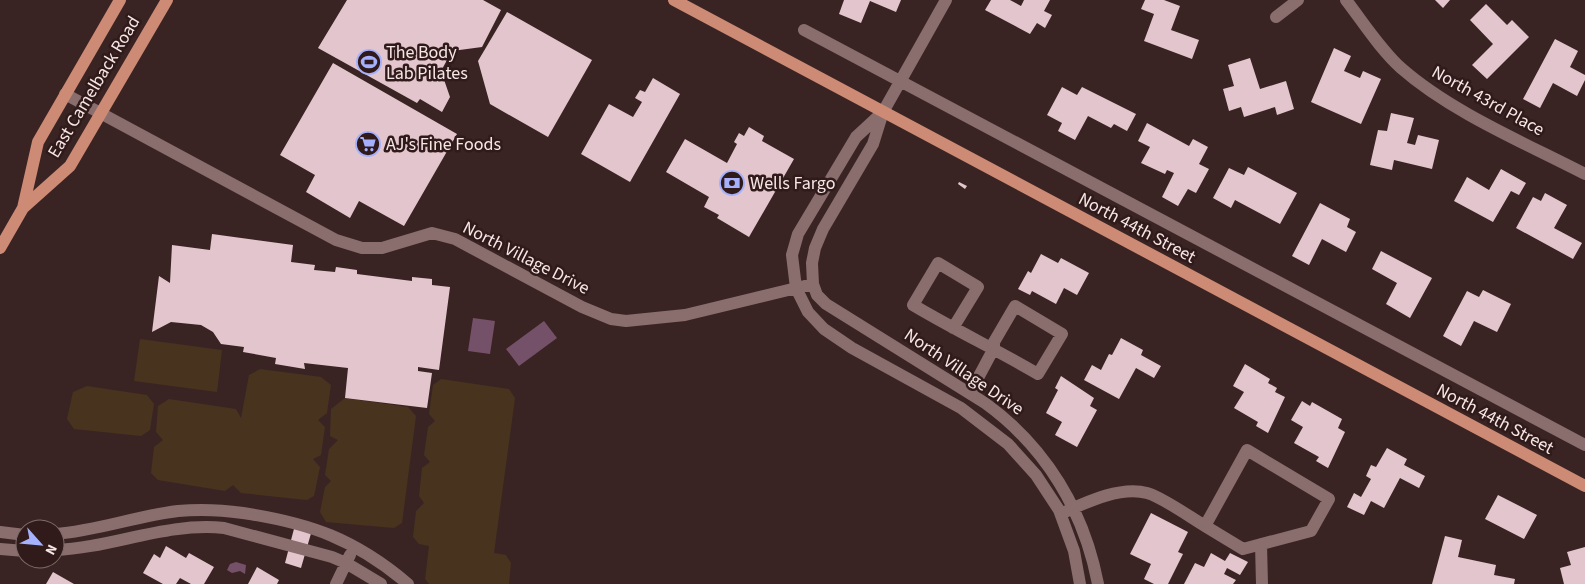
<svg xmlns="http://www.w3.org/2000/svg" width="1585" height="584" viewBox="0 0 1585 584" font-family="'Source Sans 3',sans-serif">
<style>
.green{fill:#48331f}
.water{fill:#755069}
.building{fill:#e3c6cd}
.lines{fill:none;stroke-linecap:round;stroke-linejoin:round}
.minor{stroke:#896e6d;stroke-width:12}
.primary{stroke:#cd8a74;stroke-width:12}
.labels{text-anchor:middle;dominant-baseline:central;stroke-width:5;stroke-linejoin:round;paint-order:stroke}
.poi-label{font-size:18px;fill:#f6e7e6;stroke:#301a1a;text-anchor:start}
.street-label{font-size:18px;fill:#f6e7e6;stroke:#301a1a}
</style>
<rect width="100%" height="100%" fill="#3a2423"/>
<path class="green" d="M140 339 222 350 217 392 134 381Z
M260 369 321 377 331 385 327 413 318 420 325 427 321 455 313 459 320 467 314 496 307 500 241 493 233 485 225 491 158 480 151 473 154 447 163 440 156 432 158 406 169 399 236 409 241 418 249 375Z
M441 379 509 389 515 398 494 553 506 555 511 563 509 584H429L425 579 429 546 419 544 413 537 416 511 424 503 419 496 422 468 430 462 424 455 428 427 435 421 429 414 433 385Z
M87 386 147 395 154 404 150 430 141 436 74 429 67 419 73 392Z
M345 398 408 407 416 416 402 523 394 528 326 522 320 512 325 487 331 481 325 475 329 449 338 440 330 436 331 409Z"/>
<path class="water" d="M473 318 495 321 490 354 468 351Z
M544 321 557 338 519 366 506 349Z
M236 562 246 565 245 574 240 571 232 573 227 570 230 564Z"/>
<path class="building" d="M347 0H483L501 10 482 47 452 51 441 71 450 97 442 112 420 99 417 103 318 48Z
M844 0H901L896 12 870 1 861 23 839 14Z
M991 0H1010L1021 6 1024 0H1050L1044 11 1052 15 1045 28 1037 23 1030 34 985 10Z
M1145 0H1164L1180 6 1171 30 1199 40 1192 59 1144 41 1154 14 1141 9Z
M1435 0H1450L1443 8Z
M1486 4 1507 25 1512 20 1529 37 1487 79 1472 65 1493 44 1470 20Z
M507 12 592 60 548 137 490 104 478 61Z
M1555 39 1578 51 1570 67 1585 75V80L1577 96 1553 83 1540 108 1523 99Z
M1334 48 1351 56 1344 71 1360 78 1363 71 1381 79 1361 124 1311 102Z
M1250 58 1260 89 1286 81 1294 109 1277 115 1275 107 1244 117 1241 107 1229 111 1223 89 1234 86 1228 65Z
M333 63 457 134 404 226 359 201 350 218 306 192 315 175 280 155Z
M653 78 680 94 630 182 581 154 609 104 633 117 642 102 635 98 640 90 645 92Z
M1062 87 1077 95 1082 87 1136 114 1127 131 1114 124 1111 128 1088 116 1075 140 1058 131 1062 123 1047 115Z
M1391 113 1414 118 1407 143 1415 145 1418 135 1439 140 1432 169 1394 160 1392 170 1370 165 1378 130 1387 131Z
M1147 123 1189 146 1193 139 1208 147 1199 164 1209 169 1196 193 1188 189 1178 206 1162 197 1174 173 1167 170 1165 174 1141 163 1150 147 1138 141Z
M749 127 764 136 762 141 794 159 749 237 717 218 719 215 704 207 709 197 666 172 685 139 727 163 737 144 734 142 739 133 744 136Z
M1248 167 1297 193 1280 224 1235 200 1231 208 1213 198 1229 168 1244 175Z
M1501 169 1526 183 1519 195 1511 191 1493 222 1454 201 1467 177 1489 190Z
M959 182 967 186 965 189 958 184Z
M1545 193 1567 205 1554 228 1582 243 1573 259 1516 228 1533 197 1541 201Z
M1320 203 1350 219 1347 227 1356 232 1346 252 1322 239 1309 265 1292 256Z
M212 234 293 245 291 262 315 265 314 270 335 272 336 267 357 270V274L412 281V277L432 279V285L450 287 439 370 418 367V371L432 373 427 408 345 398 348 368 304 363 305 369 275 364 276 358 243 352 244 347 221 344 213 332 201 325 171 322 152 332 159 276 170 283 172 245 210 250Z
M1381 251 1432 278 1410 318 1386 304 1397 283 1372 269Z
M1041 254 1058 263 1061 258 1089 273 1077 295 1064 288 1056 304 1032 291 1030 295 1018 289 1028 271 1031 273Z
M1483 290 1511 304 1497 332 1474 321 1461 346 1443 336 1467 291 1479 297Z
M1121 338 1143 350 1141 355 1161 366 1154 378 1136 368 1119 399 1084 380 1092 365 1101 370 1109 354 1112 355Z
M1245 364 1270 379 1268 383 1277 388 1275 392 1285 397 1268 433 1256 426 1258 422 1234 408 1244 392 1233 386Z
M1061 376 1094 398 1090 406 1097 410 1077 447 1055 435 1062 422 1046 413 1058 390 1055 388Z
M1302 401 1310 406 1312 402 1342 419 1338 428 1345 432 1328 468 1316 461 1319 457 1294 443 1303 427 1291 420Z
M1387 448 1407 459 1404 465 1425 476 1419 488 1400 478 1384 508 1371 501 1364 515 1347 507 1354 493 1361 497 1371 479 1366 476 1371 465 1376 467Z
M1498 495 1537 515 1524 539 1485 519Z
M1151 513 1188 532 1178 552 1183 554 1168 584H1154L1144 579 1151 564 1130 554Z
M295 525 312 530 301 568 285 563Z
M1445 536 1462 540 1458 557 1496 565 1494 575 1515 579 1514 584H1432Z
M166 546 186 558 189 553 214 567 204 584H191L180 578 176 584H163L143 573 154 554 160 558Z
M1585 547V584H1564L1560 568 1571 565 1567 552Z
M1211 553 1225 561 1230 553 1248 562 1240 575 1227 568 1224 574 1236 580 1233 584H1184L1195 563 1204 567Z
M257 567 279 580 277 584H248Z
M53 572 74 584H46Z"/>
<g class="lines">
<path class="minor" d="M946 0 883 112 873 144 823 229 815 248 812 263 813 284 817 295 826 304 985 403C1046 447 1084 511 1098 584
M1346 0C1363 22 1380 49 1401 68 1451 112 1525 143 1585 174
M1276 17 1298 0
M804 30 1585 445
M65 94 336 240 362 248H382L432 233 455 239 582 307 611 319 626 321 685 315 813 284
M883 112 856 137 798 234 792 255 796 288 808 312 824 329 852 348 961 408 1008 444 1036 475 1059 510 1074 551 1080 584
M953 328 978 287 938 263 913 305C955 330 997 350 1038 374L1062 334 1015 306 994 342V348L970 393
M1247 450 1329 499 1311 531 1243 549 1205 526Z
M1067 511C1089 501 1122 486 1147 493 1162 497 1190 517 1205 526
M0 532 25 535
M55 534C97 531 136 516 178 511 199 509 222 510 243 513 310 523 355 539 408 584
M1261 544 1262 584
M0 549 25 551
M55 550C112 548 166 522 224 528L332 557 346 563 381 584
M336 584 350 555"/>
<path class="primary" d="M674 0 1585 486
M23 208 70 166 167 0
M0 248 23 208 38 142 120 0"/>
</g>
<defs>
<symbol id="stadium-ring" viewBox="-11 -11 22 22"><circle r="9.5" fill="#301a1a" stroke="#a5b1fc" stroke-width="1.5"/><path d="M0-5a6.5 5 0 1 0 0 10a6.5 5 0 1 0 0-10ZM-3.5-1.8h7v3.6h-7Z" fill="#a5b1fc"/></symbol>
<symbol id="supermarket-ring" viewBox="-11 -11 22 22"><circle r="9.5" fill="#301a1a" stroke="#a5b1fc" stroke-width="1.5"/><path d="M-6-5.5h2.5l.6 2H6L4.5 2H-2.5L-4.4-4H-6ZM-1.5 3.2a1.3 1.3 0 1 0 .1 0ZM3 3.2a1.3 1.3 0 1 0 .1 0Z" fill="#a5b1fc"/></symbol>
<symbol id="bank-ring" viewBox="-11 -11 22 22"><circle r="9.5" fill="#301a1a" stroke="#a5b1fc" stroke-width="1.5"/><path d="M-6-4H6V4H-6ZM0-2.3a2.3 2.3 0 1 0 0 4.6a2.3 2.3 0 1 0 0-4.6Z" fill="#a5b1fc"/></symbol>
</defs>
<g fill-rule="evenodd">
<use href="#stadium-ring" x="355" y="48" width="28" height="28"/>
<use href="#supermarket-ring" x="354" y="130" width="28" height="28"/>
<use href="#bank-ring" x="718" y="169" width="28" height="28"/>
</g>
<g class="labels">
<g class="poi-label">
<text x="386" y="52">The Body<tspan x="386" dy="21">Lab Pilates</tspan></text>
<text x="386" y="144">AJ's Fine Foods</text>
<text x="750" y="183">Wells Fargo</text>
</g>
<g class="street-label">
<text transform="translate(94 87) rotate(-59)">East Camelback Road</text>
<text transform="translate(1488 101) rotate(29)">North 43rd Place</text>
<text transform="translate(1137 228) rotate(28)">North 44th Street</text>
<text transform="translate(526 258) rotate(27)">North Village Drive</text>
<text transform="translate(964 372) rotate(34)">North Village Drive</text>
<text transform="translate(1495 419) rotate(28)">North 44th Street</text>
</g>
</g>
<g transform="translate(40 544) rotate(117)"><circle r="24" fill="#301a1a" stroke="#7f6c6c"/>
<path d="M0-4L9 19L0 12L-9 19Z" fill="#a5b1fc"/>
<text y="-8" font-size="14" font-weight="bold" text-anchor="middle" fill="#f6e7e6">N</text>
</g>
</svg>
